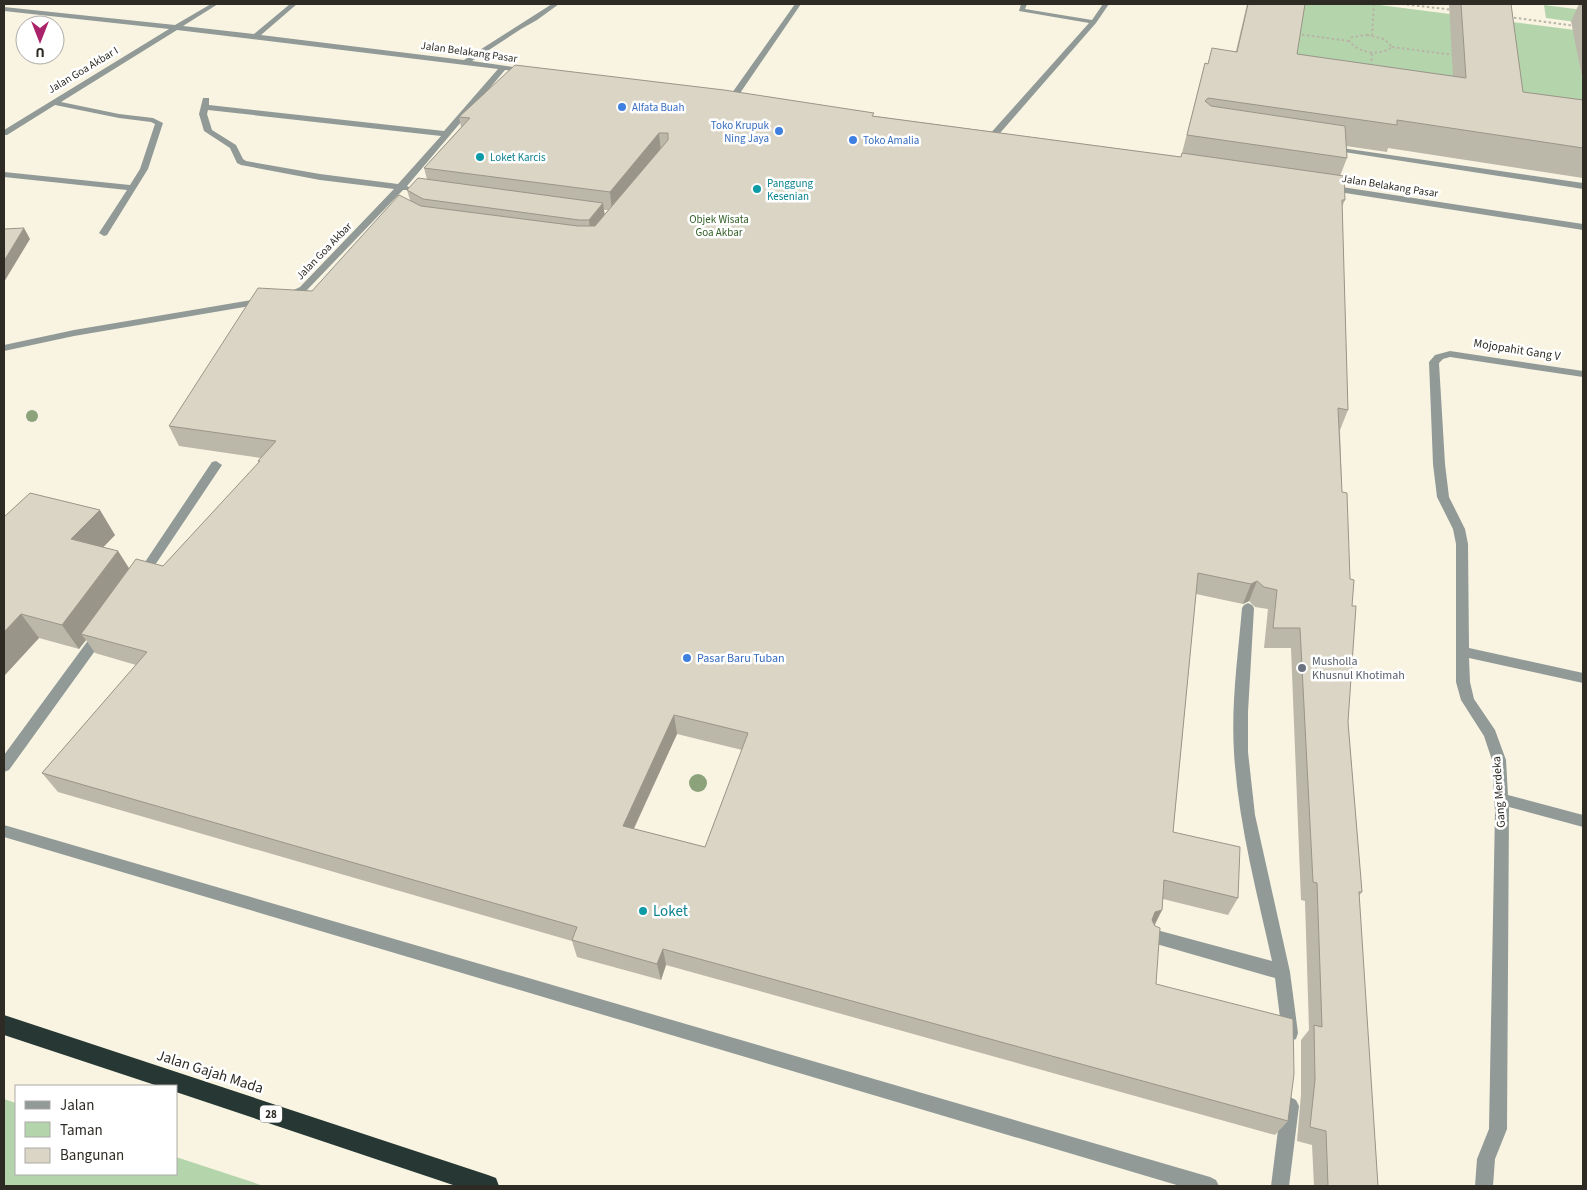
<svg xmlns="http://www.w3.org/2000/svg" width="1587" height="1190" viewBox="0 0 1587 1190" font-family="'Source Sans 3',sans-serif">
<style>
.green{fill:#b4d5ac}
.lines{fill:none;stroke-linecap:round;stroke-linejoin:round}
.path{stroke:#b8b4a6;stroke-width:2;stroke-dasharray:2.5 2.5;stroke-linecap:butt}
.minor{fill:#919a97;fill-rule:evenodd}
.highway{fill:#273834;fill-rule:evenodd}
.tree{fill:#8ca27b}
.wall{fill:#bbb7a9;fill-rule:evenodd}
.shaded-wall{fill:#999589}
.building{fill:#dad5c4;stroke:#999589;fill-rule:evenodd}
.shop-dot{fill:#3f7fe0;stroke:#fff;stroke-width:2}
.culture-dot{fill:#0f9aa8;stroke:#fff;stroke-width:2}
.worship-dot{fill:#6b7280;stroke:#fff;stroke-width:2}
.labels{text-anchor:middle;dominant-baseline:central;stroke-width:5;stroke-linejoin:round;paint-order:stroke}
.far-street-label{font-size:11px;fill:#2d2b24;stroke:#fff}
.far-shop-label{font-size:11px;fill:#366cbe;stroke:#fff;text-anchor:start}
.far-culture-label{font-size:11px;fill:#0d838f;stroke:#fff;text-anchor:start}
.far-park-label{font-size:11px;fill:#325f26;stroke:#fff}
.shield{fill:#fff;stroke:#6c6b66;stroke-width:1}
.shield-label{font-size:11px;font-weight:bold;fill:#2d2b24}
.street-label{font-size:12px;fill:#2d2b24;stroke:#fff}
.shop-label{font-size:12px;fill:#366cbe;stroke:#fff;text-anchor:start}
.worship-label{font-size:12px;fill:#5b616d;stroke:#fff;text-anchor:start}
.near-culture-label{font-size:15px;fill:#0d838f;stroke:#fff;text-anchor:start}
.near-street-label{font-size:15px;fill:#2d2b24;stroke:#fff}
</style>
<rect width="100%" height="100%" fill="#f9f4e2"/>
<path class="green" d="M1302 4H1372L1583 31 1577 50 1583 83V129L1288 86Z
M1544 5 1583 10V23L1546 18Z
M4 1099 16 1103V1174H176V1157L264 1186H4Z"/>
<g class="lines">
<path class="path" d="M1402 4 1454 10
M1509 17 1583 27
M1297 34 1349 41
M1367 35 1384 39 1392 47C1379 57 1359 53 1349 41L1352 37Z
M1372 36 1374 4
M1392 47 1454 55
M1371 66 1372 52"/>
<path class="minor" d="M211 4H218L183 26 254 34 290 4H297L261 35 464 60 552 4H559L537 20 521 29 472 61 528 69H531V73L505 70 407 186 410 188 409 190H403L306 291 286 300 281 297 283 295 300 287 394 189 320 180 241 165 237 163 230 148 204 131 199 114 203 98H209V105L444 131 498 69 177 30 61 102 119 114 153 118 163 123 148 169 107 235 104 236 99 233 127 190 4 177V172L130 185 140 169 155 124 151 122 119 118 55 105 7 135H4V130L169 29 4 11V7L175 25ZM208 110 441 136 398 184 320 174 246 161 243 159 236 145 212 130 207 114Z
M795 4H801L734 102H728L727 100Z
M1021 4H1027L1025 9 1092 20 1103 4H1109L1096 23 994 140H991L987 138 988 136 1089 23 1019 11Z
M1328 146 1583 183V189L1331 150H1328Z
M1329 185 1583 224V230L1326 190V186Z
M264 298 269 301 267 303 74 336 4 351V345L74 330Z
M1450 351 1583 371V377L1450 357 1443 359 1439 363 1445 464 1449 497 1465 529 1468 544 1469 648 1583 673V683L1469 658 1470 682 1474 699 1495 730 1506 760 1508 795 1583 815V827L1509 807 1507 1129 1495 1159 1493 1186H1475L1477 1159 1489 1129 1495 811 1492 760 1484 736 1461 700 1456 682V544L1453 529 1437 497 1433 464 1429 362 1435 355Z
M216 461 222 465 145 580H137L135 577 137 574 212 462Z
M1248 603 1252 605 1254 608 1248 712V752L1255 815 1290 972 1298 1033 1296 1039 1290 1041 1284 1039 1282 1033 1275 978 1153 943 1147 941 1145 936 1147 931 1153 929 1272 961C1257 892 1238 823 1234 752 1231 704 1238 656 1242 608L1244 605Z
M100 629 105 631 106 634 105 637 9 770 4 772V755L95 631Z
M4 825 1210 1177 1216 1180 1219 1186H1180L4 837Z
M1290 1097 1296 1100 1299 1106 1289 1186H1271L1281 1106 1284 1100Z"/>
<path class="highway" d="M4 1015 488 1175 496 1178 499 1186H456L176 1092V1086H158L4 1035Z"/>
</g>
<g class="tree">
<circle cx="32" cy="416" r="6"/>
<circle cx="698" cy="783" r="9"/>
</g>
<path class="wall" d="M1247 4H1305L1297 54 1453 76 1449 4H1511L1523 92 1583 100V178L1388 148 1387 152 1346 146 1347 158 1340 176 1345 200 1342 207 1348 410 1340 430 1342 492 1352 606 1348 722 1362 892 1359 896 1378 1186H1314L1312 1145 1297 1141 1301 1094V1040L1309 1030 1305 901 1301 900 1291 648H1264L1268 609 1255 607 1249 601 1243 604 1196 594 1173 832 1238 898 1228 915 1163 899 1162 910 1155 925 1156 984 1288 1121 1275 1135 666 965 661 980 577 957 572 941 58 792 42 773 136 665 95 653 86 640 79 649 39 638 4 676V517L115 535 103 547 118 551 129 568 163 566 259 463 258 461 261 458 179 446 169 426 312 291 410 200 407 190 427 179 424 168 461 127 459 117 874 116 1181 157 1205 63 1208 64 1236 51ZM604 210H608L605 214ZM677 734 742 750 705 847 634 829Z
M1579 4H1583V83L1571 21Z"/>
<path class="shaded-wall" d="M659 133 661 152 612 211 610 192Z
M603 203 605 219 591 236 589 220Z
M24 228 30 239 4 282V261Z
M100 510 115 535 87 564 71 539Z
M118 551 133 575 81 634 86 640 79 649 62 625Z
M1257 581 1249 601 1243 604 1251 584Z
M21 614 39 638 4 676V632Z
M674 715 677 734 626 845 623 826Z
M1162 910 1153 927 1146 929 1155 912Z
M663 949 666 965 661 980 657 964Z"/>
<path class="building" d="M1248 4H1305L1297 54 1466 78 1461 4H1511L1523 92 1583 100V148L1397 120V125L1208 98 1205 101 1211 106 1345 126 1347 158 1187 135 1205 63 1208 64 1212 48 1237 52Z
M515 65 724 90 874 113 872 116 1181 157 1182 153 1344 176 1345 200H1342L1348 410 1338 408 1342 492 1347 493 1350 579 1354 580 1352 606H1356L1348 722 1362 892H1359L1378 1186H1328L1326 1131 1310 1127 1315 1080 1314 1025 1322 1027 1317 883 1313 882 1300 628H1273L1277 590 1264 587 1257 581 1251 584 1198 573 1173 832 1240 847 1238 898 1164 880 1162 910 1155 912 1152 920 1155 926 1160 928 1156 984 1293 1019 1294 1074 1288 1121 663 949 657 964 572 940 577 927 42 773 147 652 81 634 136 559 163 566 260 461H258L276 441 169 426 258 288 312 291 399 195 421 206 578 226H595L668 140V133H659L610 192 424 168 470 118 459 117ZM674 715 748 733 705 847 623 826Z
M418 178 603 203 589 220H579L423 199 407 190Z
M24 228 4 261V229Z
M30 493 100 510 71 539 118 551 62 625 21 614 4 632V517Z"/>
<g class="shop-dot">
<circle cx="622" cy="107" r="5"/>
<circle cx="779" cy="131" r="5"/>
<circle cx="853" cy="140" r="5"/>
<circle cx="687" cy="658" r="5"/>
</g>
<g class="culture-dot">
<circle cx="480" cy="157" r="5"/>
<circle cx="757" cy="189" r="5"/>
<circle cx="643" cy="911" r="5"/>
</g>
<circle class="worship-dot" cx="1302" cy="668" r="5"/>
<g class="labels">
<g class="far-street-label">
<text transform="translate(469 52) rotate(8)">Jalan Belakang Pasar</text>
<text transform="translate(83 70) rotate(-31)">Jalan Goa Akbar I</text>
<text transform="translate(1390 186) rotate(9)">Jalan Belakang Pasar</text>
<text transform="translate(324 251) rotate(-46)">Jalan Goa Akbar</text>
</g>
<g class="far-shop-label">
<text x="632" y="107">Alfata Buah</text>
<text x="769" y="125" text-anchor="end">Toko Krupuk<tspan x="769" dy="13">Ning Jaya</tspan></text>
<text x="863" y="140">Toko Amalia</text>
</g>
<g class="far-culture-label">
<text x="490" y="157">Loket Karcis</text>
<text x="767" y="183">Panggung<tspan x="767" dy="13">Kesenian</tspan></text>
</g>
<g class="far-park-label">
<text x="719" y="219">Objek Wisata<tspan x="719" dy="13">Goa Akbar</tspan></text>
</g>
<rect class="shield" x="260" y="1105.5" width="22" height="17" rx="4"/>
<g class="shield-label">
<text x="271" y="1114">28</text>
</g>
<g class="street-label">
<text transform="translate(1517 350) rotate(9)">Mojopahit Gang V</text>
<text transform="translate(1499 792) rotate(-94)">Gang Merdeka</text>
</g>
<g class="shop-label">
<text x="697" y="658">Pasar Baru Tuban</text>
</g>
<g class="worship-label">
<text x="1312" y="661">Musholla<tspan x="1312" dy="14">Khusnul Khotimah</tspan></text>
</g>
<g class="near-culture-label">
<text x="653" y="911">Loket</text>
</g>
<g class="near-street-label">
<text transform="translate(210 1072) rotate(18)">Jalan Gajah Mada</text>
</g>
</g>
<rect width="1587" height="1190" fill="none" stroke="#2d2b24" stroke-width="10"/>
<rect x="15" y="1085" width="162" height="90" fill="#ffffff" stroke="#abaaa7"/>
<rect x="25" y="1101" width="25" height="8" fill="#919a97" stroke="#abaaa7"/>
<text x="60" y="1110" font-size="15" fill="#2d2b24">Jalan</text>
<rect x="25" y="1122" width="25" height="15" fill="#b4d5ac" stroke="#abaaa7"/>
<text x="60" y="1135" font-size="15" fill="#2d2b24">Taman</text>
<rect x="25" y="1148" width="25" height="15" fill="#dad5c4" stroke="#abaaa7"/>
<text x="60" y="1160" font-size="15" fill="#2d2b24">Bangunan</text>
<g transform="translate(40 40) rotate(180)"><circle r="24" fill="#ffffff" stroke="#abaaa7"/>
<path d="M0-4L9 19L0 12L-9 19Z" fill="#aa236a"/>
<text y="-8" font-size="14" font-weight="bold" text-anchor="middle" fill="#2d2b24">U</text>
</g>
</svg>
